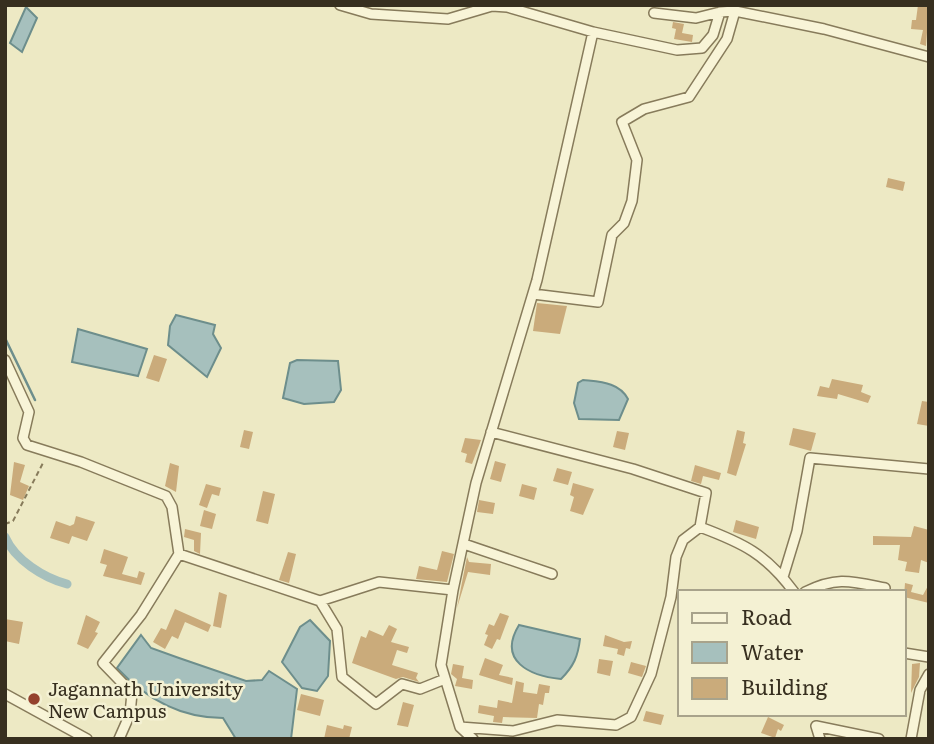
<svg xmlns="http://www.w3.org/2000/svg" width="934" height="744" viewBox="0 0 934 744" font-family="Literata,serif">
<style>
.water{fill:#a6c0bd;stroke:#6d8e8c;stroke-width:2}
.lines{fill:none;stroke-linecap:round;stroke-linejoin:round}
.stream{stroke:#6d8e8c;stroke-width:2.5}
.canal{stroke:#a6c0bd;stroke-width:9}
.building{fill:#caab7b}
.minor-casing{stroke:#877b5b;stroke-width:12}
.path{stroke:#877b5b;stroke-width:2;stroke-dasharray:5 3.5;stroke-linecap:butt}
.minor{stroke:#f8f4d7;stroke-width:9}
.poi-dot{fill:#94412d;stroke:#f4f1d3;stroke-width:2.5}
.labels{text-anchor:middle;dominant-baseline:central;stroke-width:5;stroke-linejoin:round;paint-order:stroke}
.poi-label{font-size:19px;fill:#372f1f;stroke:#f4f1d3;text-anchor:start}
</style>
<rect width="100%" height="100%" fill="#ede9c4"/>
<path class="water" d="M26 7 37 18 22 52 10 43Z
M176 315 215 325 213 334 221 348 207 377 168 345 170 326Z
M78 329 147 349 138 376 72 362Z
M297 360 338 361 341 390 334 402 304 404 283 398 290 363Z
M583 380C600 382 619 382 628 399L619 420 579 419 574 403 578 383Z
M310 620 330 641 328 676 317 691 302 688 282 662 300 627Z
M519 625 580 639C578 656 574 666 561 679 530 676 497 661 519 625Z
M141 635 151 648 179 658 246 681 262 680 269 671 297 689 291 739H236L223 718C181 718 145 698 117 668Z"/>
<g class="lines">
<path class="stream" d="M5 338 35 400"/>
<path class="canal" d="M5 537C15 560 44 578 67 584"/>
</g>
<path class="building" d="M918 5H929L926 46 920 44 923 30 911 29 912 20H916Z
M673 22 684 24 682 33 693 35 692 42 674 39 676 29 672 28Z
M888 178 905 182 903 191 886 187Z
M537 303 567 306 560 334 533 331Z
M154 355 167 359 159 382 146 378Z
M832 379 863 385 861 392 871 396 868 403 838 394 837 399 817 396 820 386 829 388Z
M922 401 929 402V426L917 424Z
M793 428 816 433 811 451 789 445Z
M244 430 253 432 249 449 240 447Z
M737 430 745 432 743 443 746 444 736 476 727 473Z
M617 431 629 433 625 450 613 447Z
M465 438 481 440 472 464 465 462 467 454 461 452Z
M495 461 506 464 501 482 490 479Z
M14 462 25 465 20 482 29 486 23 500 10 495Z
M170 463 179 466 176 492 165 486Z
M695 465 721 473 719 480 703 476 701 484 691 481Z
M557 468 572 472 568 485 553 481Z
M573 483 594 489 583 515 570 511 574 497 570 495Z
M206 484 221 488 219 496 212 494 207 508 199 505Z
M522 484 537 488 534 500 519 496Z
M263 491 275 494 268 524 256 521Z
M479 500 495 503 493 514 477 512Z
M204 510 216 514 212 529 200 526Z
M76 516 95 522 87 541 72 536 69 544 50 538 56 521 70 526 74 524Z
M736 520 759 527 756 539 733 532Z
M914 526 929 530V563L921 560 919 573 905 571 907 562 898 560 900 545H873V536L911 537Z
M185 529 201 533 200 554 194 551V540L184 537Z
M104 549 128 557 122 574 137 578 139 571 145 573 141 585 103 576 107 565 100 563Z
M442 551 454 554 447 582 416 579 419 566 437 570Z
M288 552 296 554 289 583 279 580Z
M467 557 469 562 491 564 490 575 468 572 457 608Z
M905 583 913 585 911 592 923 595 929 584V603L904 597Z
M219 592 227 595 221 628 213 626Z
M175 609 211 625 208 632 185 622 178 639 172 636 165 649 153 642 161 628 166 630Z
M500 613 509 616 500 640 497 639 492 649 484 645 488 635 485 634 489 624 494 626Z
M86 615 100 622 95 632 98 633 88 649 77 644Z
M5 619 23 622 19 644 5 641Z
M389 625 397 629 391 642 409 647 407 653 397 650 392 665 418 673 416 678 419 682 403 677 396 679 352 663 361 636 366 638 369 630 383 636Z
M605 635 624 642 632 641 630 649 626 648 624 656 617 654 618 649 603 646Z
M485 658 503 665 499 675 513 678 512 685 479 675Z
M599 659 613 661 610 676 597 673Z
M631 662 646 666 642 677 628 673Z
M920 663 919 677 911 693 912 664Z
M453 664 464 666 462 678 473 680 472 689 455 686 457 679 451 674Z
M516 681 524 683 523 692 537 694 539 684 550 686 549 693H545L543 705 539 704 537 718 503 717 502 723 493 722 494 716 478 713 479 705 497 708 498 700 512 703Z
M301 694 324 700 320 716 297 710Z
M403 702 414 705 408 727 397 725Z
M646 711 664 715 661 725 643 721Z
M768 717 784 725 781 731 778 729 775 738 761 733Z
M327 725 343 729 344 725 352 727 349 739H324Z"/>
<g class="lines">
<defs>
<path id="minor" d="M340 5 371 14 448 19 492 6 507 7 593 32
M654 13 696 18 720 12
M533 294 598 302 612 235 624 223 632 201 637 160 622 122 644 109 689 97 727 39 735 11
M5 360 29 412 23 438 27 445 81 462 166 496 172 507 179 554 141 615 103 663 132 693 130 714 119 739
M491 432 633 469 706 493 700 527C743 543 766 554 794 592
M464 544 552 574
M179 554 320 601 379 582 453 590
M783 577 797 531 810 458 929 469
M805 592C837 576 851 581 885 588
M320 601 337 629 342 677 376 704 402 684 420 689 445 679
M904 653 929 657
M5 694 87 739
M460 727 513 731 557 720 616 725 631 717 651 674 671 597 676 557 683 540 700 527
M473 739 460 727 441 665 453 590 476 483 537 280 593 32 677 50 702 48 713 35 720 12 735 11 824 29 929 57
M820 739 816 726 879 739
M911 739 920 690 929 674"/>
</defs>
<use href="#minor" class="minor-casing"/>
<path class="path" d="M5 524 13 521 44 461"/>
<use href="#minor" class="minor"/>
</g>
<circle class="poi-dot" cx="34" cy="699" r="7"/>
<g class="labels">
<g class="poi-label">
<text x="48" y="688">Jagannath University<tspan x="48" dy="22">New Campus</tspan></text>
</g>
</g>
<rect width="934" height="744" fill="none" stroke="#372f1f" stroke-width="14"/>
<rect x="678" y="590" width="228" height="126" fill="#f4f1d3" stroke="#a8a38b" stroke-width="2"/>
<rect x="692" y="613" width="35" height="10" fill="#f8f4d7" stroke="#a8a38b" stroke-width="2"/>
<text x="741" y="625" font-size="21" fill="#372f1f">Road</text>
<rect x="692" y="642" width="35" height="21" fill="#a6c0bd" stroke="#a8a38b" stroke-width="2"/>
<text x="741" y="660" font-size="21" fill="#372f1f">Water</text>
<rect x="692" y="678" width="35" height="21" fill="#caab7b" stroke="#a8a38b" stroke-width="2"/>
<text x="741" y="695" font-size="21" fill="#372f1f">Building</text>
</svg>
